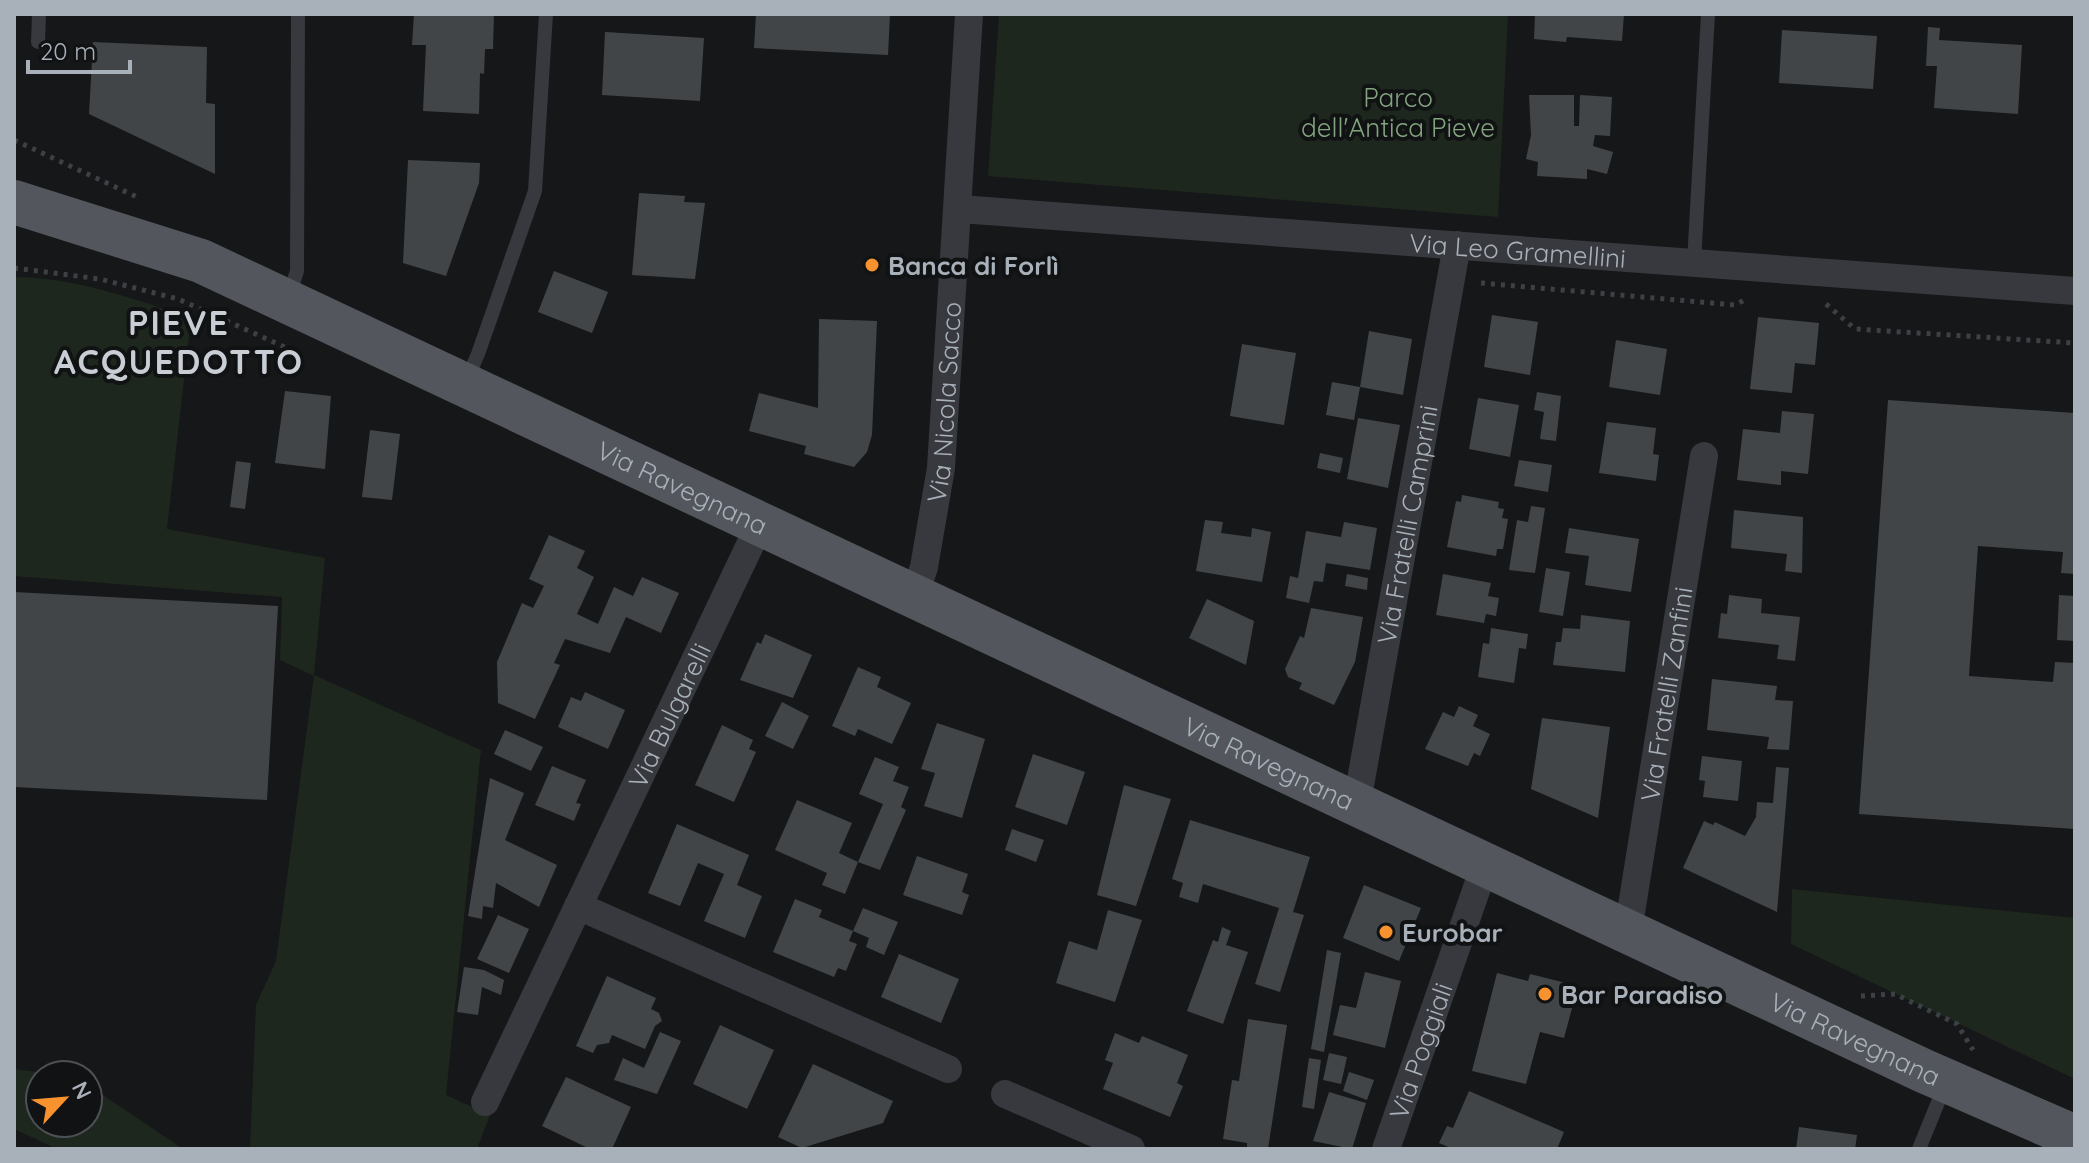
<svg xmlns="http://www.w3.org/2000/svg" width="2089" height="1163" viewBox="0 0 2089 1163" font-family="Quicksand,sans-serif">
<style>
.green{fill:#1e271e}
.building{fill:#424548}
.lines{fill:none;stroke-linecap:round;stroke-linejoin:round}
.path{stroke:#3d4045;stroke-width:5;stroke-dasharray:4 6;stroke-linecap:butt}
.lane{stroke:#37393e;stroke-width:14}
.street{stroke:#37393e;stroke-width:28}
.primary{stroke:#53575d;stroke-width:44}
.poi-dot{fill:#f8922e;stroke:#111213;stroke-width:3}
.labels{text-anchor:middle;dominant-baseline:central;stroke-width:8;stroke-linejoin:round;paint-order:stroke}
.park-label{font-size:26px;fill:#82a47e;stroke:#111213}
.street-label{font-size:26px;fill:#a8b0b9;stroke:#111213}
.poi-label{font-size:26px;font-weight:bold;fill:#a8b0b9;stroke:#111213;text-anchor:start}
.district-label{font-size:34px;font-weight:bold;letter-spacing:2px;fill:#c9ced5;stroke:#111213}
</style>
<rect width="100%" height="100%" fill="#161718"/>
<path class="green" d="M999 14H1508L1498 217 988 176Z
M14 277C74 277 135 299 191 318L167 529 325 558 314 675 481 750 446 1095 490 1115 477 1149H250L256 1005 276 961 314 676 280 660 282 597 14 576Z
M1792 889 2075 918V1079L1791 944Z
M14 1069 59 1075H40V1123H88V1085L183 1149H57L14 1129Z"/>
<path class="building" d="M414 14H494L493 49H485L484 74 480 73 479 114 423 111 426 45H412Z
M756 14H890L888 55 754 48Z
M1535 14H1624L1622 41 1567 37 1566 42 1534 39Z
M1928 27 1940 28 1939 40 2022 45 2018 114 1934 108 1937 66H1926Z
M1782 30 1877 36 1873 89 1779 83Z
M605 32 704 38 700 101 602 95Z
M93 42 207 47 206 103 215 104V174L89 114Z
M1529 95H1574V126H1579L1580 95 1612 97 1610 136 1595 135 1593 146 1613 152 1607 174 1587 169V179L1537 176 1538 162 1526 159 1531 135Z
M408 160 480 163 479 183 446 276 403 263Z
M639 193 685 196 684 202 705 203 695 279 632 275Z
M554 271 608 292 592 333 538 312Z
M1492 315 1538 322 1530 375 1484 367Z
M1758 317 1819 323 1815 365 1795 363 1792 393 1750 389Z
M819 319 877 321 872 435 867 452 854 467 804 454 806 446 749 431 759 393 818 408Z
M1369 331 1412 339 1403 395 1360 387 1354 420 1326 415 1332 382 1360 387Z
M1616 340 1667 349 1660 395 1609 387Z
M1242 344 1296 353 1284 425 1230 416Z
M285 391 331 396 325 469 275 463Z
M1537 392 1561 396 1556 441 1540 439 1544 412 1534 410Z
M1478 398 1519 405 1510 457 1469 449Z
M1888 400 2075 413V574L2061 573 2063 552 1978 546 1969 676 2053 682 2055 662 2075 663V829L1859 814Z
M1782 411 1814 414 1808 474 1781 471V485L1737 480 1743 429 1780 433Z
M1358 418 1400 425 1388 488 1347 479Z
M1607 422 1656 428 1653 454 1659 455 1656 481 1599 473Z
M370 430 400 434 392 500 362 497Z
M1320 453 1343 458 1340 473 1317 468Z
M1519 460 1552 465 1548 492 1514 486Z
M236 461 251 463 245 509 230 507Z
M1462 495 1499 502 1498 508 1504 509 1502 518 1508 519 1503 549H1497L1496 556 1447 547 1456 501 1461 502Z
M1531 506 1545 508 1535 573 1509 570 1517 520 1528 522Z
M1734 510 1803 517 1802 573 1785 571 1787 554 1731 548Z
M1205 520 1223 522 1221 533 1251 537 1252 528 1271 532 1262 582 1196 571Z
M1344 522 1377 528 1370 570 1326 563 1323 582 1314 581 1309 603 1286 598 1290 576 1298 578 1306 531 1341 537Z
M1569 528 1639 539 1631 592 1585 585 1589 556 1565 553Z
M549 535 585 551 577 568 594 577 577 614 598 624 614 587 633 596 642 577 679 593 661 633 626 617 610 653 565 639 554 663 560 665 535 719 498 703 497 662 522 603 533 608 544 586 529 579Z
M1546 568 1570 572 1563 616 1539 612Z
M1347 574 1368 578 1367 590 1345 586Z
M1443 574 1491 583 1488 596 1499 598 1496 616 1486 614 1484 623 1436 615Z
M14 592 278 606 267 800 14 787Z
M1729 595 1762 599 1761 613 1800 617 1795 661 1777 659 1779 645 1718 638 1721 613 1727 614Z
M2059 595 2075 596V641L2057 640Z
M1207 599 1254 621 1246 665 1189 638Z
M1311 608 1363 617 1355 662 1334 705 1299 689 1302 683 1288 677 1285 669 1300 636 1304 638Z
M1581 615 1630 621 1625 672 1553 665 1556 642H1561L1563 628 1580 629Z
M1491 628 1528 634 1526 649 1519 648 1514 683 1478 677 1483 643 1489 644Z
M765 634 812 655 793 698 740 680 757 642 761 644Z
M858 667 881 677 877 687 911 703 892 744 858 729 855 736 832 726Z
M1712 679 1777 686 1775 700 1793 701 1789 750 1767 749 1769 737 1707 730Z
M585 692 625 710 608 749 558 727 571 697 581 701Z
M782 702 809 716 793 749 765 736Z
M1459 706 1478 715 1473 726 1490 734 1480 756 1474 753 1468 766 1425 749 1443 712 1454 717Z
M1542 718 1610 727 1598 818 1531 789Z
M937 723 985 739 962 818 924 806 935 773 921 769Z
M722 725 753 740 749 749 756 752 734 802 695 785Z
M505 730 543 747 531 771 494 754Z
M1033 754 1085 772 1067 825 1015 807Z
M1702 756 1742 761 1738 801 1703 797 1705 781 1699 780Z
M875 757 899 767 893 781 909 787 901 807 906 810 880 870 858 862 883 804 859 794Z
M552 766 586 780 576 803 581 804 574 821 535 805Z
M1776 767 1789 768 1777 912 1683 868 1704 821 1713 825 1715 822 1745 836 1756 817 1757 802 1773 803Z
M490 778 524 793 505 840 557 865 539 907 496 883 493 908 483 906 482 919 468 916Z
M1124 785 1171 799 1136 906 1097 895Z
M797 800 852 823 839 853 858 862 845 894 822 885 827 873 775 850Z
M1190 820 1310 857 1293 912 1304 915 1280 992 1255 984 1279 908 1203 884 1198 903 1179 897 1183 883 1172 879Z
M677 824 749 855 737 885 762 896 745 938 704 921 724 874 698 863 680 906 648 893Z
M1012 829 1044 840 1036 862 1005 850Z
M917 856 968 874 962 892 969 895 962 915 903 895Z
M1364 885 1421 908 1399 961 1343 938Z
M795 899 822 910 819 917 853 931 849 941 857 944 846 971 838 968 834 977 773 952Z
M863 908 898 922 884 955 866 947 869 938 853 931Z
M1108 910 1142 920 1115 1002 1056 983 1069 941 1097 950Z
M498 915 529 929 509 973 477 959Z
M1222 927 1231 931 1226 945 1248 952 1223 1024 1187 1011 1213 940 1218 942Z
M1327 950 1341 953 1324 1052 1311 1049Z
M899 954 959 979 941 1023 881 997Z
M464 967 484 970 504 980 501 995 482 987 478 1015 457 1012Z
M1365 972 1401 981 1385 1048 1333 1035 1340 1005 1356 1008Z
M1497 973 1528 981 1530 974 1578 986 1564 1038 1540 1032 1526 1084 1472 1071Z
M607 976 656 998 651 1009 659 1013 662 1021 655 1026 645 1049 612 1035 609 1043 597 1045 593 1053 576 1046Z
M1248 1019 1287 1025 1268 1149 1247 1147V1143L1223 1139 1232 1080 1239 1081Z
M720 1025 774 1050 747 1109 693 1084Z
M660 1032 681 1041 657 1094 614 1080 623 1058 644 1068Z
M1115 1033 1139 1043 1142 1036 1188 1055 1177 1083 1183 1086 1170 1117 1103 1089 1113 1063 1105 1060Z
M1329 1053 1347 1057 1341 1084 1323 1080Z
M1309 1058 1321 1060 1314 1109 1302 1107Z
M813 1064 893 1101 883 1123 802 1148 778 1137Z
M1349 1072 1374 1080 1367 1100 1343 1091Z
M566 1077 631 1107 612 1149H590L542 1126Z
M1469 1091 1564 1132 1557 1149H1453L1439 1143 1447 1126 1453 1128Z
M1329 1092 1366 1103 1352 1149 1313 1141Z
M1799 1127 1857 1135 1855 1149H1796Z"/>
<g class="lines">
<path class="path" d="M14 140 137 197
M14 268 100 279 178 299 298 353
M1481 283 1735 305 1748 298
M1826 304 1855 329 2075 343
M1861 996 1895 994 1957 1024 1973 1050"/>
<path class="lane" d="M38 42 39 14
M1694 262 1708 14
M289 296 297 271 298 14
M466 381 478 354 535 191 546 14
M1919 1149 1945 1085"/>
<g class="street">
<path id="s1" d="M959 209 2075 291"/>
<path id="s2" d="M914 597 924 567 941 468 969 14"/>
<path id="s3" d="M1357 802 1457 245"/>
<path d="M578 906 948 1069"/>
<path id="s4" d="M1628 931 1704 456"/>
<path d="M1005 1094 1131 1149"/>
<path id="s5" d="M485 1102 760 524"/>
<path id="s6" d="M1386 1149 1486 862"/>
</g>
<path class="primary" id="s7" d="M14 202 201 261 1924 1071 2075 1137"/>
</g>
<g class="poi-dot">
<circle cx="872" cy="265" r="8"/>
<circle cx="1386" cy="932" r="8"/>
<circle cx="1545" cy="994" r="8"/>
</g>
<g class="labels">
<g class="park-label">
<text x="1398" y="97">Parco<tspan x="1398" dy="30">dell'Antica Pieve</tspan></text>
</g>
<g class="street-label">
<text stroke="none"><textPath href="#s1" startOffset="560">Via Leo Gramellini</textPath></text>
<text stroke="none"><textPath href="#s2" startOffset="198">Via Nicola Sacco</textPath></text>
<text stroke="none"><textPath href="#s7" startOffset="728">Via Ravegnana</textPath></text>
<text stroke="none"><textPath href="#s3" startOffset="282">Via Fratelli Camprini</textPath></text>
<text stroke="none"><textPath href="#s4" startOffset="240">Via Fratelli Zanfini</textPath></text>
<text stroke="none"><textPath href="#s5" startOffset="428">Via Bulgarelli</textPath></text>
<text stroke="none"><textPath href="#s7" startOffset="1376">Via Ravegnana</textPath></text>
<text stroke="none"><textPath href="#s7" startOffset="2024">Via Ravegnana</textPath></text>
<text stroke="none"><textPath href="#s6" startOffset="104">Via Poggiali</textPath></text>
</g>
<g class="poi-label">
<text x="888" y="265">Banca di Forlì</text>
<text x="1402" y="932">Eurobar</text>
<text x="1561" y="994">Bar Paradiso</text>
</g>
<g class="district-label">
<text x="179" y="322">PIEVE<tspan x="179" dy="39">ACQUEDOTTO</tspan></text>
</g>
</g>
<rect width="2089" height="1163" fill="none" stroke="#a8b0b9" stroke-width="32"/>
<g transform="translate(64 1099) rotate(64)"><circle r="38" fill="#111213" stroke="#4d5155" stroke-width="2"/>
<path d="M0-6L14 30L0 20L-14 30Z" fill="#f8922e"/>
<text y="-12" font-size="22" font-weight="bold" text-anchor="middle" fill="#a8b0b9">N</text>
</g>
<path d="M28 60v12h102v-12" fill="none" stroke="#a8b0b9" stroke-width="4"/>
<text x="40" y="60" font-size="24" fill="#a8b0b9" stroke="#111213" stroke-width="6" paint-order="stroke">20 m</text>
</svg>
